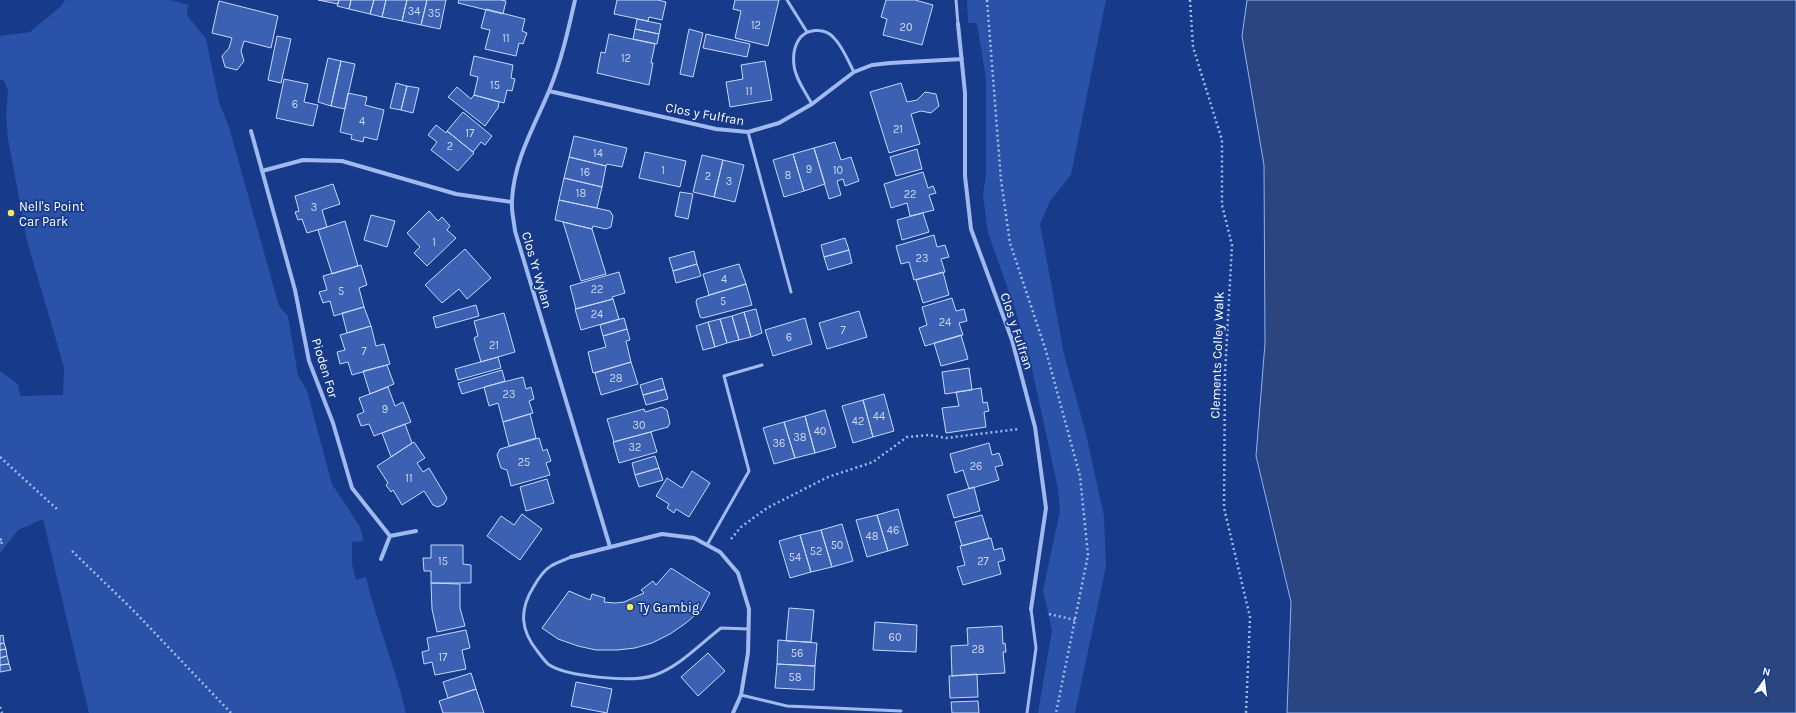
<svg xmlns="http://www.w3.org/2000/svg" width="1796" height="713" viewBox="0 0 1796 713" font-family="Karla,sans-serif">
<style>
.green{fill:#2a52a8}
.water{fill:#2b4581;stroke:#92b2f1}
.building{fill:#3c61b2;stroke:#c6d7fa}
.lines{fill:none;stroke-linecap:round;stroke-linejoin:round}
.path{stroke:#a0b9ee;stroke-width:2.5;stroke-dasharray:2 3;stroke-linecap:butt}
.lane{stroke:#a0b9ee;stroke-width:3}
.street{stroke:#a0b9ee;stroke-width:4}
.poi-dot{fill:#ffe65d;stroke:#173a8a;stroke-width:1.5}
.labels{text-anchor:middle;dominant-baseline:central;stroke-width:3.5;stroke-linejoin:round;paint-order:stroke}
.number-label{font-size:11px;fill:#ced8ec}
.street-label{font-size:13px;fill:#fff;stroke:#173a8a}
.poi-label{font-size:13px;fill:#fff;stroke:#173a8a;text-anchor:start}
</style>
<rect width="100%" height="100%" fill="#173a8a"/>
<path class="green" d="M65 0H170L188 5 187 15 206 39 219 102 229 127 279 306 288 316 298 375 307 391 332 484 360 527 364 541 352 542V564L356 580 366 577C377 623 395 667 406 713H89L43 519 18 530 0 553V371L18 384 20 396 63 395 64 367 27 241 8 139 6 115 8 91 4 81 0 79V36L30 32 60 7Z
M967 0H1106L1071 175 1050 201 1040 224 1064 354 1086 434 1104 516 1106 566 1075 713H1038L1052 630 1043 590 1060 511 1058 489 1030 360 1015 309 988 233 983 195 986 174V79L977 23H968Z"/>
<path class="water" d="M1247 0H1796V713H1287L1291 602 1256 456 1265 343 1264 165 1242 36Z"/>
<path class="building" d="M318 0H339L338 4Z
M339 0H351L349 9 337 6Z
M351 0H374L370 14 349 9Z
M374 0H386L382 17 370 14Z
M386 0H407L402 21 382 17Z
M407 0H427L421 25 402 21Z
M427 0H446L440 29 421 25Z
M459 0H501L506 1 503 14 458 3Z
M617 0H658L666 2 662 20 649 17 648 21 614 14Z
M735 0H779L768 46 735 38 741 11 733 9Z
M886 0H915L933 5 922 45 883 35 887 19 881 17Z
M219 1 278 16 271 48 244 41 241 51 244 61 237 70 225 67 222 56 229 48 232 38 212 33Z
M486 9 525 19 522 31 527 33 523 44 519 43 516 56 485 49 490 30 481 28Z
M637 19 661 24 659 34 635 29Z
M635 29 659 34 657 44 633 39Z
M689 29 703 33 693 77 680 74Z
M609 34 655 44 651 63H653L649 85 597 73 601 52 605 53Z
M706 34 750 44 747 57 703 48Z
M277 36 291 39 281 83 268 80Z
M474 56 513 65 511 78 515 79 512 91 507 90 504 103 474 95 478 77 470 75Z
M328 58 341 61 331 106 318 102Z
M341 61 355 64 345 109 331 106Z
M765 61 772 100 730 107 726 82 743 79 741 65Z
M284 79 308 84 304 102 318 105 313 126 276 118Z
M396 83 407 86 401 110 390 108Z
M901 83 907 102 917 100 925 92 936 94 939 106 931 113 921 111 911 114 920 144 889 153 870 92Z
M407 86 419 88 413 113 401 110Z
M457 87 471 99 474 95 499 102 498 108 485 126 448 97Z
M348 93 367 97 365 105 384 110 377 140 364 137 363 142 351 139 352 135 340 132Z
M463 112 492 136 485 145 481 142 473 152 447 131Z
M436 125 446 133 447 131 474 153 458 171 431 150 437 142 428 135Z
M574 136 627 148 622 167 607 164 606 166 569 157Z
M835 142 841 160 851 157 859 181 845 186 843 179 837 181 841 195 829 199 814 148Z
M814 148 825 184 804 191 793 154Z
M917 149 922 169 896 176 890 157Z
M645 152 686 161 680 187 639 178Z
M793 154 804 191 784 197 773 160Z
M702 155 723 160 714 197 693 192Z
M569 157 606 166 602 187 564 178Z
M723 160 744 165 735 202 714 197Z
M923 172 928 188 933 186 936 193 929 195 934 210 910 216 907 203 891 208 884 184Z
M564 178 602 187 597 208 559 200Z
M333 184 340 204 322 210 327 227 307 233 302 219 298 220 295 212 299 211 295 196Z
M680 192 693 194 688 219 675 216Z
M559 200 610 211 613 216 611 227 606 229 593 226 592 229 555 220Z
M429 211 438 221 442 217 450 226 447 230 456 238 427 266 414 253 420 247 407 233Z
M923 213 929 232 902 240 897 220Z
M371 215 395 221 387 247 364 240Z
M345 221 358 266 332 274 318 230Z
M563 222 592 229 606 274 581 281Z
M934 235 937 247 945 245 949 257 941 259 945 272 914 280 909 262 901 264 896 246Z
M845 238 849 250 824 257 821 245Z
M465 249 491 278 467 299 459 289 442 303 425 285Z
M849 250 852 263 828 270 824 257Z
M694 251 697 264 673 271 669 258Z
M697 264 701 276 676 283 673 271Z
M739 264 746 284 709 295 703 274Z
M361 265 367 285 359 288 364 307 334 316 330 301 323 303 319 292 327 290 323 276Z
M619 272 625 293 612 297 613 299 576 309 570 286Z
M943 272 949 295 923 303 916 280Z
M746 284 752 305 703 318 700 317 696 302 697 299Z
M952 298 956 311 964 309 967 321 959 323 963 335 925 346 919 328 927 325 922 307Z
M613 299 619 319 581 330 575 309Z
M476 305 479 316 436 328 433 317Z
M364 307 371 326 347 333 342 313Z
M756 309 762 333 751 337 744 312Z
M859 311 867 337 827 349 819 323Z
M744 312 751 337 739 340 732 316Z
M504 313 515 352 481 362 474 338 478 336 474 321Z
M732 316 739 340 727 343 720 319Z
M624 318 627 329 603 336 600 325Z
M805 318 812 344 773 356 765 330Z
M720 319 727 343 715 347 708 322Z
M708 322 715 347 703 350 696 326Z
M371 326 376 346 384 344 390 364 352 375 348 362 340 364 337 352 345 350 340 335Z
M627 329 630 340 626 341 631 362 593 373 588 352 606 347 603 336Z
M961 335 968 359 941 366 934 343Z
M498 357 501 368 458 380 455 369Z
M631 362 638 384 601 395 595 373Z
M387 365 394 384 370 394 363 371Z
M969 368 972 390 945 394 942 372Z
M502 370 505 381 462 394 458 383Z
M523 377 526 389 531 387 534 399 529 401 533 413 503 422 498 403 489 406 484 387Z
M662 378 665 389 643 395 640 385Z
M388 387 395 406 403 402 411 422 374 436 369 424 361 426 357 415 364 412 359 398Z
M981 388 983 403 987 402 989 411 984 412 986 427 946 433 942 408 959 406 956 392Z
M665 389 668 399 646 405 643 395Z
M884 394 894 431 873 437 863 400Z
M863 400 873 437 853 443 842 406Z
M662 407 667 410 670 423 668 427 614 442 607 419 644 409 645 412Z
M825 410 836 447 815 453 805 416Z
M530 414 536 438 509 446 503 422Z
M805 416 815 453 795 458 784 422Z
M784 422 795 458 774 464 763 428Z
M405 424 412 443 391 457 382 433Z
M651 432 657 452 619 463 613 442Z
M539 438 543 451 547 449 551 461 546 463 550 475 511 486 507 470 501 468 497 455 500 449Z
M414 442 425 458 417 463 423 472 429 468 447 498 444 504 438 507 433 505 424 491 402 505 393 490 391 492 386 485 388 483 377 466Z
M989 443 992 455 999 453 1003 465 995 467 999 480 969 489 963 470 955 473 950 454Z
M655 456 659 468 635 475 632 463Z
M659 468 663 480 639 487 635 475Z
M692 471 710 483 689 517 676 509 674 513 667 508 669 504 656 496 667 478 682 488Z
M547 479 554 503 526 511 520 487Z
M974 487 980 511 954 518 947 495Z
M898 509 908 545 888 551 877 515Z
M522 514 542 529 520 560 487 536 501 516 514 525Z
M877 515 888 551 867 557 856 520Z
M982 515 989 538 962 546 955 522Z
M842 524 853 561 832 567 821 530Z
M821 530 832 567 811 572 800 535Z
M800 535 811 572 790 578 779 541Z
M991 538 994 550 1002 548 1005 560 998 562 1001 574 963 585 957 567 965 565 960 546Z
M431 545H463V564L471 565V583H431V571H424L423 558H431Z
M671 568 710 593 701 610 686 623 670 634 652 643 635 648 617 650H596L578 646 558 639 542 628 569 591 590 600 592 594 605 598 604 602 615 603 624 602 644 593 641 590 653 581 656 585Z
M431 583 460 584V608L465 626 437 632 432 609Z
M789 608 814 610 811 642 786 641Z
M875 622 917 625 916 652 873 650Z
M1002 626 1003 644 1005 643 1006 652H1003L1005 673 952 676 951 646 968 645 967 628Z
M466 630 470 648 462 650 466 669 435 675 432 662 424 664 422 652 429 650 427 638Z
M3 635 4 643 0 644V636Z
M778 640 817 643 815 666 777 664Z
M4 643 6 649 0 650V644Z
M6 649 7 656 0 658V650Z
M708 653 725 671 698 696 681 677Z
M7 656 9 664 0 665V658Z
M9 664 11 670 0 672V665Z
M777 664 815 666 814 690 775 688Z
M471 673 476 689 448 698 443 682Z
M977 674 978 697 950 698 949 676Z
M576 682 612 689 607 713 571 706Z
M476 689 484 713H443L439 701Z
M978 701 979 713H952L951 702Z"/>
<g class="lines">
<path class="path" d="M987 0 1001 180 1010 243 1046 351 1080 476 1088 555 1056 713
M1190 0 1193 47 1222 140V205L1232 245 1225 373 1224 508 1250 617 1246 713
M0 457 58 510
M0 539 3 541 0 545
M731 539 741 527 767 508 828 477 873 462 907 437 929 435 946 438 1019 429
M72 551 133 610 231 713
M1049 614 1075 620
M0 707 2 713"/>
<path class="lane" d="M787 0 807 32
M956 0 958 24
M812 104C806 93 795 78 794 65 793 57 794 48 798 41 805 28 825 27 834 38 843 47 848 61 854 72
M748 132 791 292
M707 545 749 471 724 376 762 365
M571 557C565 560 557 562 551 566 544 570 538 579 534 586 519 610 520 630 538 652 541 656 545 661 548 664 566 677 634 683 655 675 680 666 700 644 721 628L749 629
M741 695 787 706 901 711
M1027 713 1036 648 1031 609"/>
<path class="street" d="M575 0C568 31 561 62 549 91 534 127 514 160 512 200 511 210 514 221 515 231L610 547
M958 24 965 93V176L971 229 1012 340 1035 427 1046 508 1031 609
M549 91 716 129 748 132 779 123 812 104 854 72 872 65 890 63 962 59
M251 131 295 290 309 361 333 423 352 488 390 536 381 559
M262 171 303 160 342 161 456 194 512 202
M390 536 416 531
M571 557 662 534 694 538 720 552 738 573 749 609 748 653 741 695 733 713"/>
</g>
<g class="poi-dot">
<circle cx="11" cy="213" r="4"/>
<circle cx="630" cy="607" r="4"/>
</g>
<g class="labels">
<g class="number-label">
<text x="414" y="11">34</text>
<text x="434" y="13">35</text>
<text x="756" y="25">12</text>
<text x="906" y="27">20</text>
<text x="506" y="38">11</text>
<text x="626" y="58">12</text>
<text x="495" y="85">15</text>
<text x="749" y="91">11</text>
<text x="295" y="104">6</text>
<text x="362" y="121">4</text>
<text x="898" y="129">21</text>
<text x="470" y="133">17</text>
<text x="450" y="146">2</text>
<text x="598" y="153">14</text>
<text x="809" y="169">9</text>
<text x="663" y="170">1</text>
<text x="838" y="170">10</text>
<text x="585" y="172">16</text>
<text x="788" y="175">8</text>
<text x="708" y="176">2</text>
<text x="729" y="181">3</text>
<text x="581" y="193">18</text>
<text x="910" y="194">22</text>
<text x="314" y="207">3</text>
<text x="434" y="242">1</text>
<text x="922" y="258">23</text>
<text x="724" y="279">4</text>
<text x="597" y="289">22</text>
<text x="341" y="291">5</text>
<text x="723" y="301">5</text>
<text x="597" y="314">24</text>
<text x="945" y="322">24</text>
<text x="843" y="330">7</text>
<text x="789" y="337">6</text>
<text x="494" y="345">21</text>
<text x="364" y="351">7</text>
<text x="616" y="378">28</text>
<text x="509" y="394">23</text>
<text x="385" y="409">9</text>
<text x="879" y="416">44</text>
<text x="858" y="421">42</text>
<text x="639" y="425">30</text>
<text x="820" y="431">40</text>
<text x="800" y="437">38</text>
<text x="779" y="443">36</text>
<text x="635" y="447">32</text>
<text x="524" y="462">25</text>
<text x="976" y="466">26</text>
<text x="409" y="478">11</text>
<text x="893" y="530">46</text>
<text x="872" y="536">48</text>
<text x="837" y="545">50</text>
<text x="816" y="551">52</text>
<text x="795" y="557">54</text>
<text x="443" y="561">15</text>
<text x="983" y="561">27</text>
<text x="895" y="637">60</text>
<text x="978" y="649">28</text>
<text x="797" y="653">56</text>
<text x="443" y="657">17</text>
<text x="795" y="677">58</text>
</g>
<g class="street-label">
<text transform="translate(705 114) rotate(10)">Clos y Fulfran</text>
<text transform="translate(537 270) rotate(74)">Clos Yr Wylan</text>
<text transform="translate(1017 331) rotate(72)">Clos y Fulfran</text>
<text transform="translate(1217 355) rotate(-88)">Clements Colley Walk</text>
<text transform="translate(325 368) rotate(73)">Pioden For</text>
</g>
<g class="poi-label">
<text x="19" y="206">Nell's Point<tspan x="19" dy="15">Car Park</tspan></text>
<text x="638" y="607">Ty Gambig</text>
</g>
</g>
<g transform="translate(1764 681) rotate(14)" stroke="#173a8a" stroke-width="3" paint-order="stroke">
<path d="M0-3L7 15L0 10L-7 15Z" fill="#ffffff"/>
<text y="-6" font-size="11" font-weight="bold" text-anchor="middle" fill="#ffffff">N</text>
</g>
</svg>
